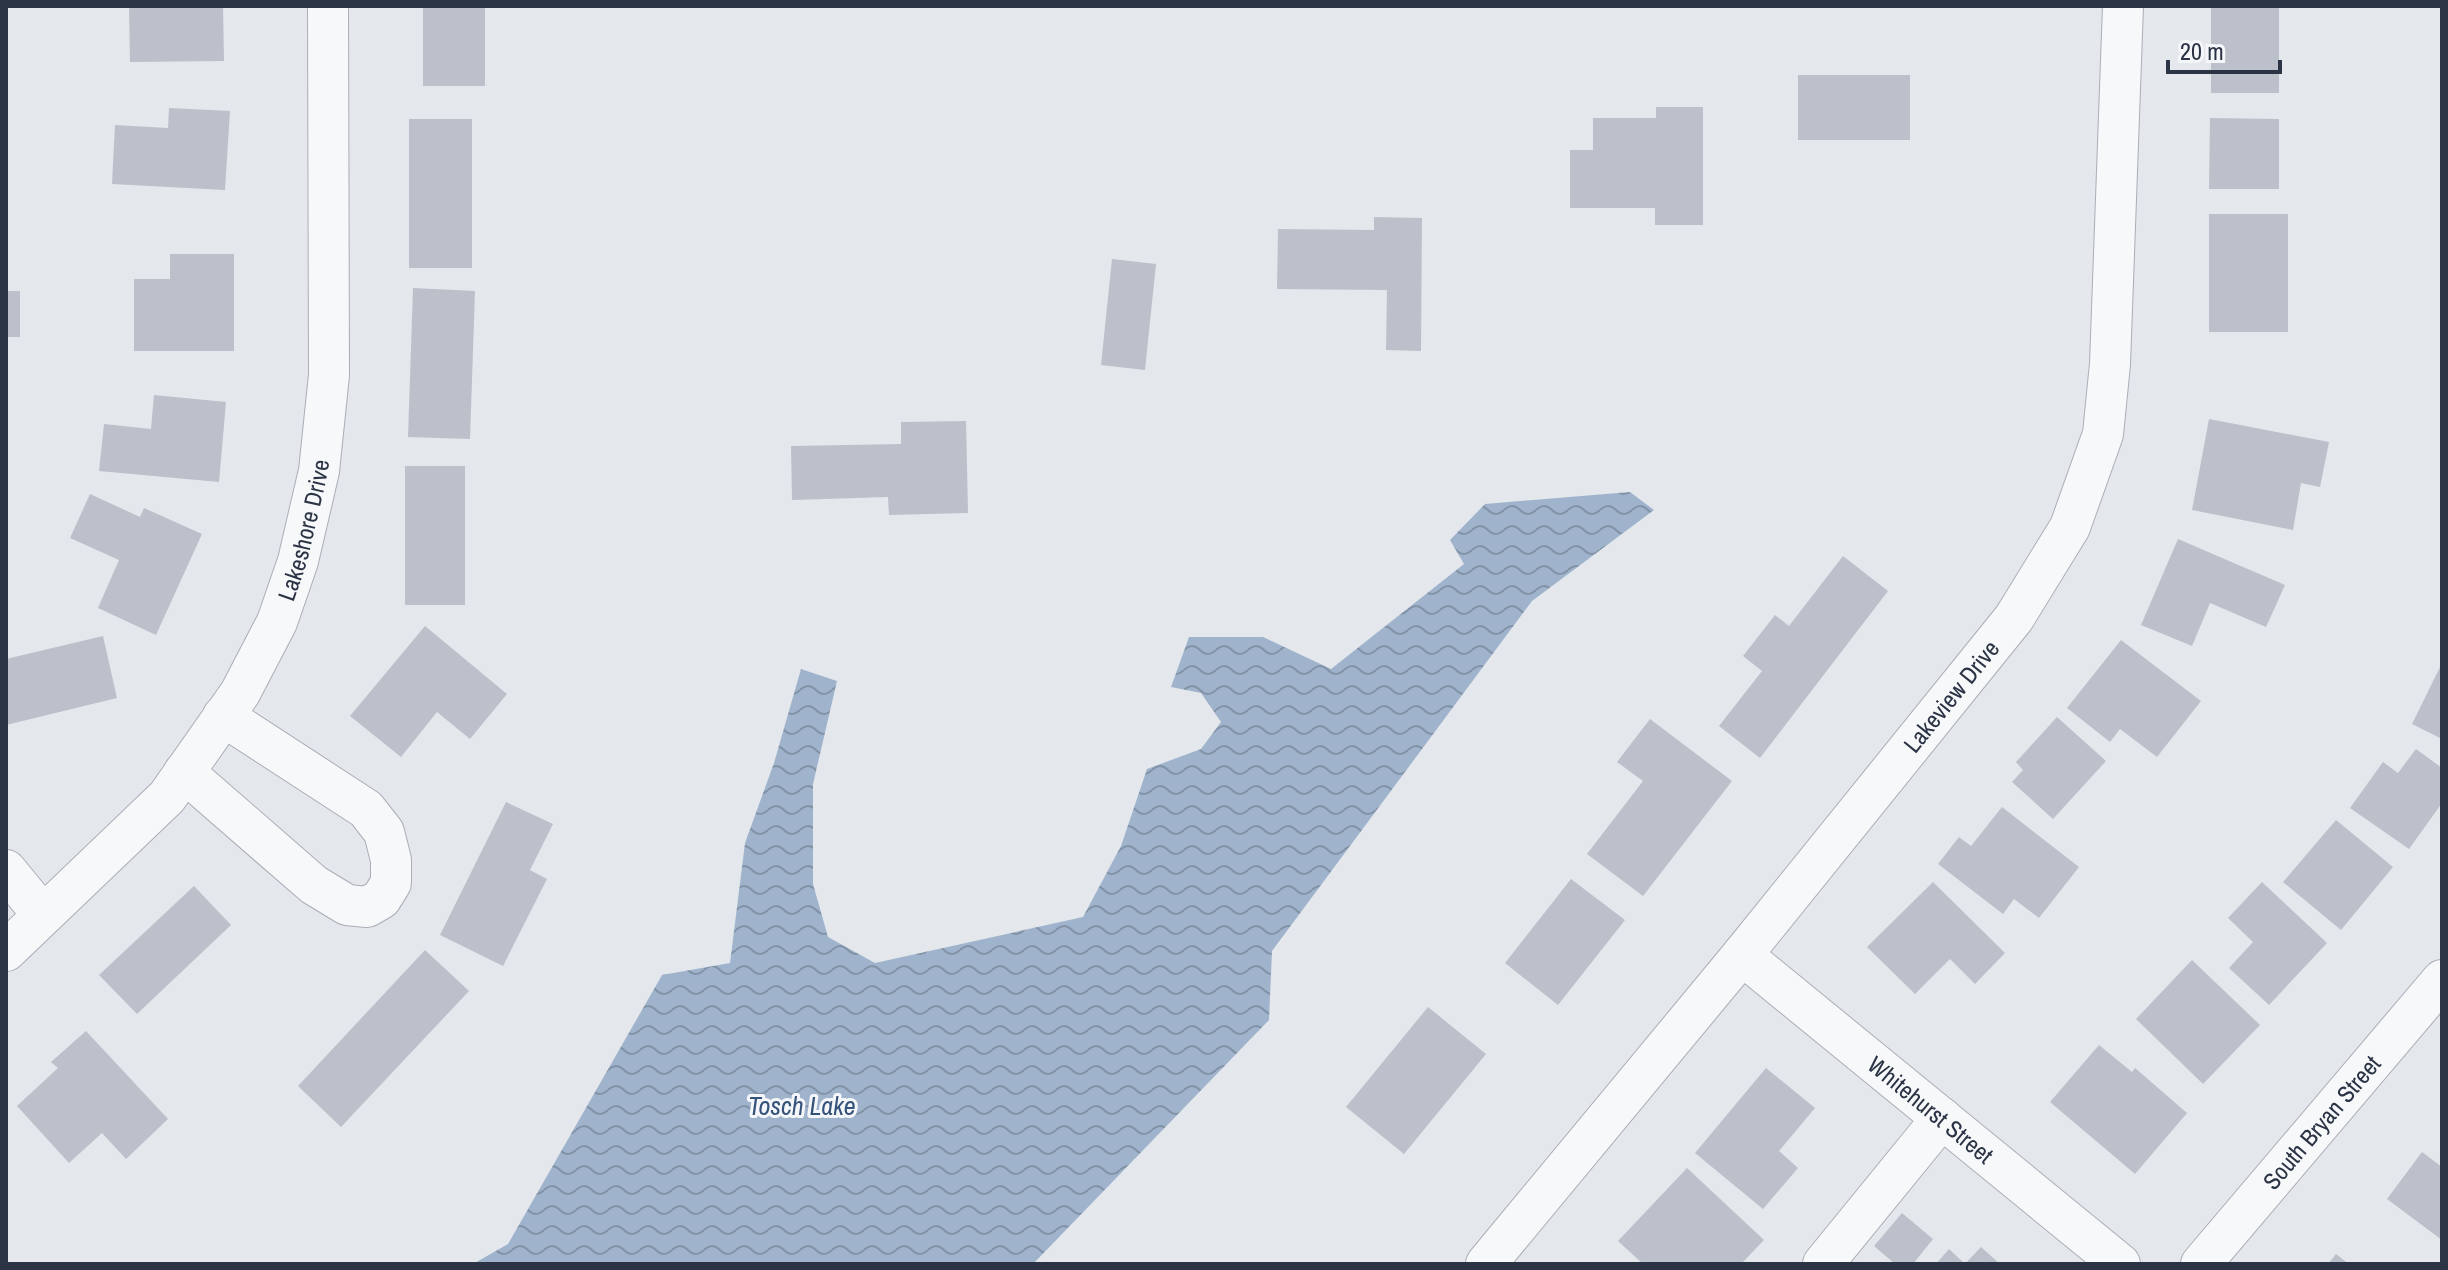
<svg xmlns="http://www.w3.org/2000/svg" width="2448" height="1270" viewBox="0 0 2448 1270" font-family="'Archivo Narrow',sans-serif">
<style>
.water{fill:url(#water-waves)}
.building{fill:#bbc0ca}
.lines{fill:none;stroke-linecap:round;stroke-linejoin:round}
.minor-casing{stroke:#a9aeb7;stroke-width:42}
.minor{stroke:#f7f8fa;stroke-width:40}
.labels{text-anchor:middle;dominant-baseline:central;stroke-width:6;stroke-linejoin:round;paint-order:stroke}
.street-label{font-size:24px;fill:#2b3445;stroke:#f4f6f9}
.water-label{font-size:26px;font-style:italic;fill:#34527a;stroke:#f4f6f9}
</style>
<defs>
<pattern id="water-waves" width="16" height="10" patternUnits="userSpaceOnUse" patternTransform="scale(2)"><rect width="16" height="10" fill="#9fb4cc"/><path d="M0 5q4-4 8 0t8 0" fill="none" stroke="#8293a7"/></pattern>
</defs>
<rect width="100%" height="100%" fill="#e4e7ec"/>
<path class="water" d="M1630 492 1654 510 1532 601 1272 951 1269 1020 1033 1264H473L508 1244 662 975 730 963 745 843 774 763 801 669 837 681 813 784V884L828 937 875 963 1083 917 1121 846 1147 769 1201 749 1221 722 1201 693 1171 687 1189 637H1263L1331 669 1464 564 1450 540 1485 504Z"/>
<path class="building" d="M129 6H223L224 61 130 62Z
M423 6H485V86H423Z
M2211 6H2279V93H2211Z
M1798 75H1910V140H1798Z
M1656 107H1703V225H1655V208H1570V150H1593V118H1656Z
M169 108 230 111 225 190 112 184 115 125 168 128Z
M2210 118 2279 119V189H2209Z
M409 119H472V268H409Z
M2209 214H2288V332H2209Z
M1374 217 1422 218 1421 351 1386 350 1387 290 1277 289 1278 229 1374 230Z
M170 254H234V351H134V279H170Z
M1112 259 1156 264 1145 370 1101 365Z
M413 288 475 291 470 439 408 437Z
M6 291H20V337H6Z
M154 395 226 402 219 482 99 471 104 424 151 429Z
M2209 419 2329 442 2320 487 2301 483 2293 530 2192 510Z
M966 421 968 513 889 515 888 497 792 500 791 446 901 444V422Z
M405 466H465V605H405Z
M90 494 140 517 144 508 202 534 156 635 98 608 119 560 70 538Z
M2178 539 2285 585 2266 627 2210 603 2192 646 2141 625Z
M1843 556 1888 591 1760 758 1719 726 1762 671 1743 656 1775 615 1789 626Z
M425 626 507 694 470 739 437 712 401 757 350 716Z
M103 636 117 698 6 725V659Z
M2121 640 2201 701 2157 757 2120 729 2110 742 2067 708Z
M2442 663V739L2412 724Z
M2057 717 2106 761 2053 819 2012 782 2023 770 2016 762Z
M1650 719 1732 781 1643 896 1587 854 1643 781 1617 762Z
M2416 749 2442 768V803L2409 849 2350 808 2383 762 2398 773Z
M506 802 553 824 530 870 547 879 503 966 440 935Z
M2002 807 2079 867 2039 918 2014 899 2003 914 1938 864 1959 837 1971 846Z
M2336 820 2393 867 2341 930 2283 882Z
M1571 879 1625 920 1558 1005 1505 963Z
M1933 882 2005 953 1975 984 1950 959 1915 994 1867 947Z
M2262 882 2327 943 2269 1005 2229 968 2253 942 2228 918Z
M194 886 231 925 137 1014 99 975Z
M425 950 469 991 341 1127 298 1086Z
M2192 960 2260 1025 2203 1084 2136 1019Z
M1428 1007 1486 1054 1404 1154 1346 1107Z
M86 1031 168 1119 126 1159 102 1133 69 1163 17 1106 58 1068 51 1062Z
M2099 1045 2132 1072 2135 1068 2187 1113 2135 1174 2050 1102Z
M1766 1068 1815 1108 1779 1151 1798 1168 1763 1209 1695 1153Z
M2422 1152 2442 1167V1240L2387 1199Z
M1687 1168 1764 1240 1741 1264H1686L1684 1262 1682 1264H1643L1618 1241Z
M1902 1213 1933 1239 1913 1264H1895L1874 1246Z
M1981 1247 2000 1264H1965Z
M1949 1249 1965 1264H1936Z
M2336 1254 2349 1264H2328Z"/>
<g class="lines">
<defs>
<g id="minor">
<path d="M184 772 314 885 347 905 367 907 381 899 391 883V860L384 832 366 809 223 716"/>
<path d="M6 870 43 915"/>
<path id="s1" d="M6 951 167 797 240 693 277 622 298 561 319 471 329 375 328 6"/>
<path id="s2" d="M1742 955 2120 1264"/>
<path id="s3" d="M1486 1264 1742 955 2014 618 2070 527 2103 434 2110 364 2123 6"/>
<path d="M1823 1264 1942 1118"/>
<path id="s4" d="M2201 1264 2442 980"/>
</g>
</defs>
<use href="#minor" class="minor-casing"/>
<use href="#minor" class="minor"/>
</g>
<g class="labels">
<g class="street-label">
<text stroke="none"><textPath href="#s1" startOffset="526">Lakeshore Drive</textPath></text>
<text stroke="none"><textPath href="#s3" startOffset="734">Lakeview Drive</textPath></text>
<text stroke="none"><textPath href="#s2" startOffset="244">Whitehurst Street</textPath></text>
<text stroke="none"><textPath href="#s4" startOffset="186">South Bryan Street</textPath></text>
</g>
<g class="water-label">
<text x="802" y="1105">Tosch Lake</text>
</g>
</g>
<rect width="2448" height="1270" fill="none" stroke="#2b3445" stroke-width="16"/>
<path d="M2168 60v12h112v-12" fill="none" stroke="#2b3445" stroke-width="4"/>
<text x="2180" y="60" font-size="24" fill="#2b3445" stroke="#f4f6f9" stroke-width="6" paint-order="stroke">20 m</text>
</svg>
